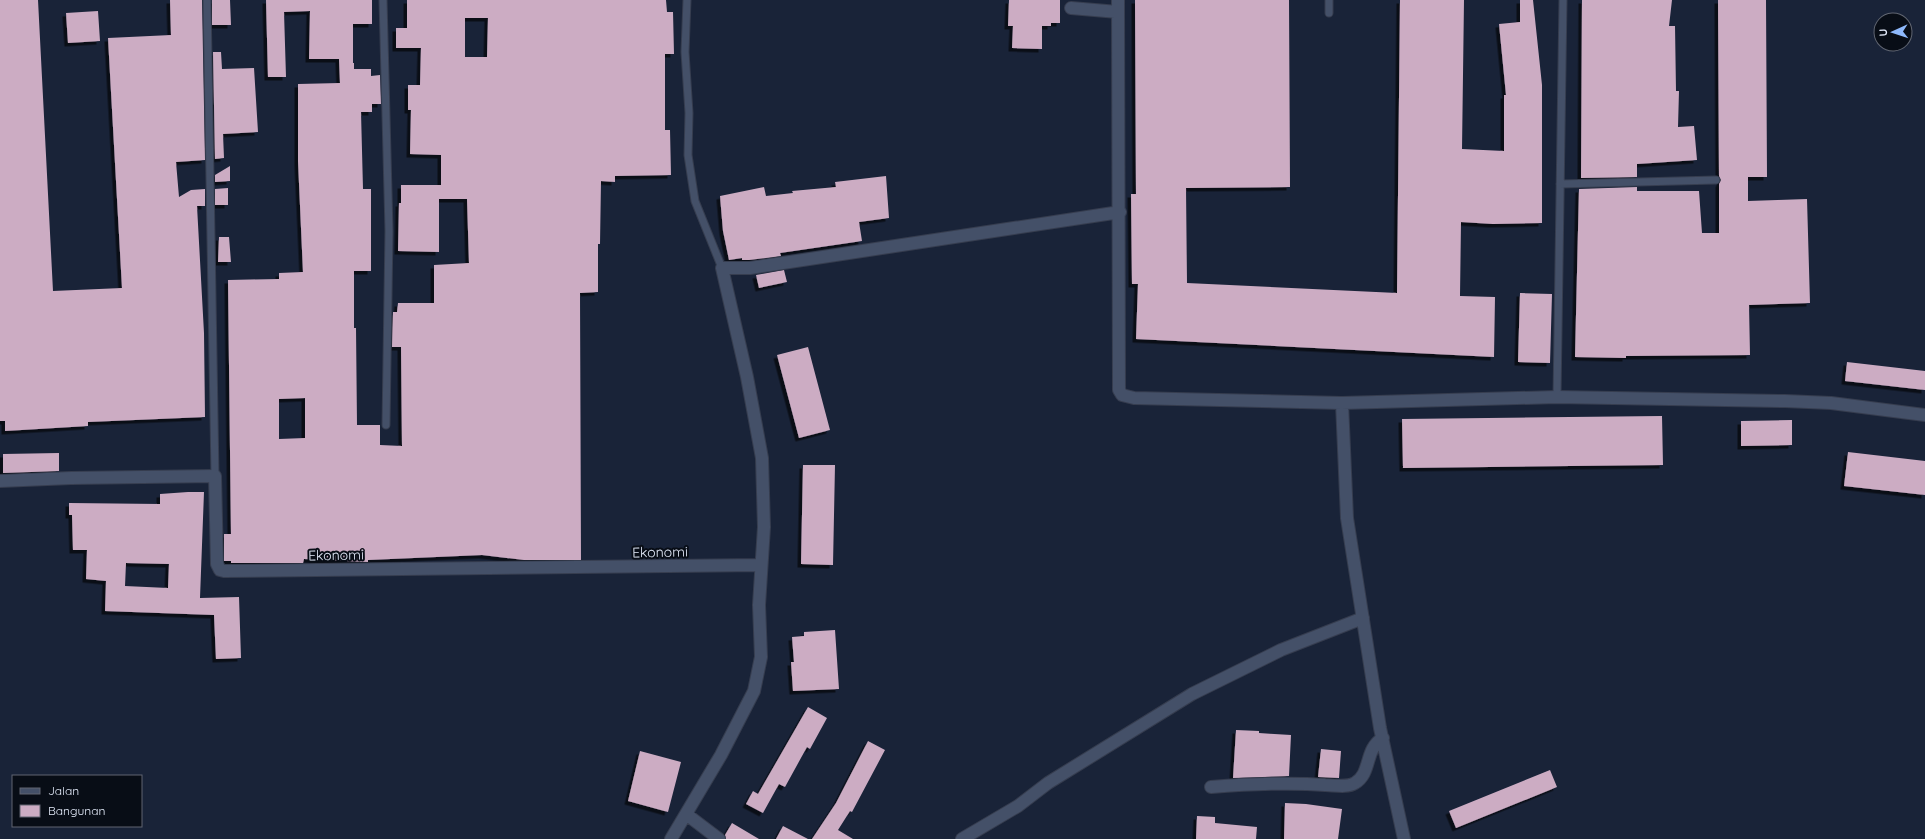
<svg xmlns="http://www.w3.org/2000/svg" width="1925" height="839" viewBox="0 0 1925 839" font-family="Quicksand,sans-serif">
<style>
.building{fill:#ccacc3;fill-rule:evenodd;filter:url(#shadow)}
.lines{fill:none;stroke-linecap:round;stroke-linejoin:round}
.lane-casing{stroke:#363d4f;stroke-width:9}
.street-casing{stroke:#363d4f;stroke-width:14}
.lane{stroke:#445068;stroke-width:7}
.street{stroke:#445068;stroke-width:12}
.labels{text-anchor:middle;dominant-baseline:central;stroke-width:4;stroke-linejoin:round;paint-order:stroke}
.street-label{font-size:14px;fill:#e3eaf9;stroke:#080d16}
</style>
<defs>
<filter id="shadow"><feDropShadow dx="-3.5" dy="3.5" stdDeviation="0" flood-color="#0009"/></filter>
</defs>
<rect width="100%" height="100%" fill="#192338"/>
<path class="building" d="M0 0H38L53 291 122 288 108 38 171 35 170 0H202L205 160 176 162 179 197 191 190 205 189V206H197L204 333 205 417 88 422V426L5 431V421H0Z
M212 0H230L231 25H212Z
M266 0H372V24H353V63H354V69H371V76L380 75 381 104H372V112H361L363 189H371V271H354V328H356L357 425H380V445L402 446 401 347H392L393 312H397L398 303H434V265L469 263 467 199H439V252L398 251 399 203H401V185H441V155L410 154 411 110H408V85H420L421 48H396V28H407V0H666L667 12H673L674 54H665V130H670L671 175 615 176V182L601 181 600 244H598V292L580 293 581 560H524L482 555 368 560V562L304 559 303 563H231V561H224V534H231L228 280 279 279V273L303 272 298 161V84L340 83 339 59H309L310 11 284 12 286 77H268ZM465 18H488L487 57H465ZM305 398V438L279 439V399Z
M1009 0H1060V23H1051V26H1042V49L1012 48 1013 26H1008Z
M1135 0H1289L1290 187 1186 188 1187 283 1397 293 1400 0H1464L1462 149 1504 151V95H1506L1499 24 1520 22V0H1533L1542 85V223L1493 224 1461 222 1460 296 1495 297 1494 357 1136 339 1138 284H1132L1131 194H1136Z
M1582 0H1672L1669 26H1675L1676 91H1679L1678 127 1694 126 1697 160 1637 164V177L1581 178Z
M1718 0H1766L1767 177H1748V201L1807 199 1810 303 1749 305 1750 355 1626 356V358L1575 357 1579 189 1637 187V191H1699L1702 233H1719V184L1721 180 1719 176Z
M98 11 100 41 68 43 66 13Z
M213 52H221L222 69 254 68 258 132 223 134 224 158 215 159Z
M230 166V181L215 182V175Z
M886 176 889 218 859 222 862 241 780 253 781 256 749 260H742V258L729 260 723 231 720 196 764 187 766 196 793 193 792 191 836 187 835 182Z
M228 188V205H215V189Z
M219 237H229L231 262H218Z
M784 270 787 282 759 288 756 275Z
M1520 293 1552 294 1550 363 1518 362Z
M808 347 830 430 799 438 777 355Z
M1847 362 1925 371V390L1845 381Z
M1662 416 1663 465 1403 468 1402 419Z
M1792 420V445L1741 446V421Z
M1848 452 1925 461V495L1844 486Z
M59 453V471L3 473V454Z
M803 465H835L833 565 801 564Z
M188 492H204L200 598 239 597 241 658 216 659 214 615 105 611 106 581 86 579 87 550H73L72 515H69V503L160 504V494ZM126 563 169 564 168 588 125 586Z
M835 630 839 689 793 691 791 662H794L792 637 804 636V632Z
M808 707 827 718 810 749 807 747 785 787 779 784 763 813 746 804 753 791 758 794Z
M1236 730 1259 731V733L1291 735 1289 776 1233 778Z
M868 741 885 750 852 812 850 811 838 830 853 839H812L836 803Z
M1321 749 1341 751 1339 778 1318 777Z
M640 751 681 762 668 812 628 801Z
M1550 770 1557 787 1456 828 1449 811Z
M1285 803 1306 804 1342 809 1338 839H1284Z
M1197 816 1215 817V823L1257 827 1256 839H1196Z
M732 823 759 839H726L725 835Z
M783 826 808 839H776Z"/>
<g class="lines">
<defs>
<path id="lane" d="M207 0 215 476
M383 0 389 231 386 425
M687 0 685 52 689 113 688 155 695 201 722 268
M1329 0V13
M1560 184 1716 180
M1557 397 1563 0"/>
<path id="street" d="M1118 0 1119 390 1122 395 1134 398 1342 403 1557 397 1785 401 1831 403 1925 415
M1071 8 1118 12
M1342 403 1347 518 1380 728 1404 839
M0 481 71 478 215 476 217 564 220 570 224 571 761 565
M1211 787C1249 784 1287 782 1325 785 1334 785 1347 788 1355 783 1372 773 1364 749 1383 738
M686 814 719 839
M671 839 721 755 754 691 761 657 759 605 764 527 762 458 747 377 722 268H750L1120 212
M962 839 1018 806 1048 783 1192 694 1281 650 1363 618"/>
</defs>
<use href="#lane" class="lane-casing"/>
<use href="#street" class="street-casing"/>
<use href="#lane" class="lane"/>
<use href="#street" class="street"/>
</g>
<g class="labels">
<g class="street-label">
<text transform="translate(660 552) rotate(-1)">Ekonomi</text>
<text transform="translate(336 555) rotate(-1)">Ekonomi</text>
</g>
</g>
<rect x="12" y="775" width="130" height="52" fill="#080d16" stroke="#606571"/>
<rect x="20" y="788" width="20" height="6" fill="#445068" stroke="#606571"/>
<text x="48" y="795" font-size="12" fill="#e3eaf9">Jalan</text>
<rect x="20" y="805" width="20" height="12" fill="#ccacc3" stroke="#606571"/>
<text x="48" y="815" font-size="12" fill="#e3eaf9">Bangunan</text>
<g transform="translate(1893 32) rotate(267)"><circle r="19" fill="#080d16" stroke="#606571"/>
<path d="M0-3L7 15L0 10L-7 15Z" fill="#8eb9fc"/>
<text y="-6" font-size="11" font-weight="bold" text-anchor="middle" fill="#e3eaf9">U</text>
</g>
</svg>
